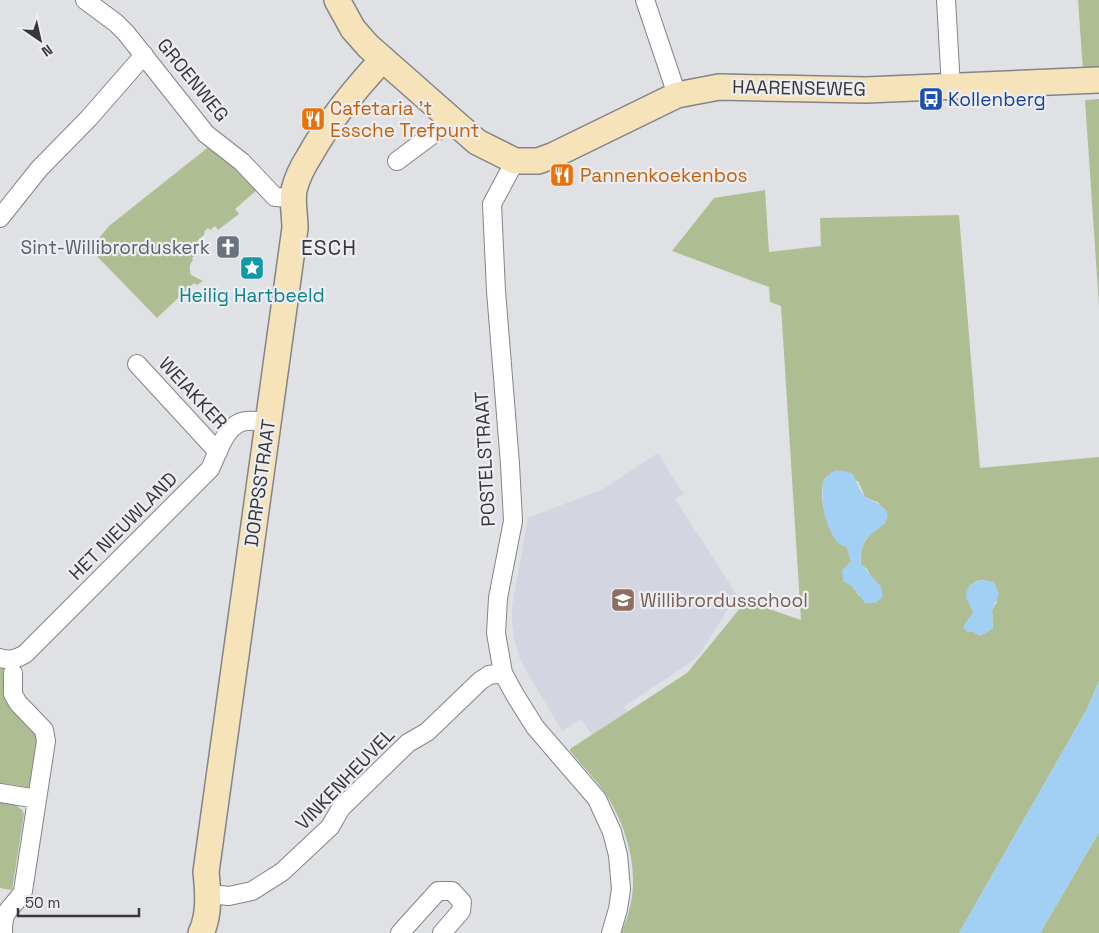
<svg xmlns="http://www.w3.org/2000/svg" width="1099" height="933" viewBox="0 0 1099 933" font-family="'Space Grotesk',sans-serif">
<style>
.built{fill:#d3d5e0}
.green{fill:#afbe92;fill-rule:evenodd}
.water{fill:#a2d0f5}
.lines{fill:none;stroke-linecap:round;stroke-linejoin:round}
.street-casing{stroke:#838488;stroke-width:20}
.secondary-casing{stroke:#838488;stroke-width:28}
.street{stroke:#fff;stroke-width:18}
.secondary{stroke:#f6e3b9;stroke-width:25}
.labels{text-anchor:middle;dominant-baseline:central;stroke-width:4.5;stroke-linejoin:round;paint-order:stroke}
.street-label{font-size:19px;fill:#38383a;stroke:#edeef2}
.transit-label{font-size:19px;fill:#164399;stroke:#edeef2;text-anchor:start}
.food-label{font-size:19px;fill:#c56008;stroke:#edeef2;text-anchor:start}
.worship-label{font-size:19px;fill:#5b616d;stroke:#edeef2;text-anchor:end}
.culture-label{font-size:19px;fill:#0d838f;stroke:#edeef2}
.education-label{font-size:19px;fill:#785e54;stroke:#edeef2;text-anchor:start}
.quarter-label{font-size:21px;letter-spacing:1px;fill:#38383a;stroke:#edeef2}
</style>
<rect width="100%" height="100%" fill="#e0e1e5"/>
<path class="built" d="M658 453 683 494 675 499 737 595 697 658 623 707 630 716 595 739 581 719 562 731 520 660 515 642 512 623V606L528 518 603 489Z"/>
<path class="green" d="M1078 0H1099V70L1083 71Z
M1099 99V306L1085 100Z
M211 145 259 188 235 209 239 214 218 230 215 226 210 230 208 228 204 232 205 234 194 244V250L198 253 192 258 193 260C189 265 189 268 191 275L203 281 197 285 194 283 157 318 90 249 109 226Z
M765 190 769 252 821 246 820 218 959 215 980 468 1099 457V681L1087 709 959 933H621C624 925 628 916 630 907 639 870 627 828 607 796 597 780 582 766 570 751V749L687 673 746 601 801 620 781 306 770 302 769 287 672 251 714 198ZM827 476 858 481 865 497 879 503 885 523C868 535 859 542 861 565L867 569 872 578 881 587 859 596 842 571 851 561 847 547C844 546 839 544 837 541 827 529 815 489 827 476ZM985 580 997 602 992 610 993 629 963 627 973 613 969 586 977 581Z
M0 665 4 668 40 734 31 786 24 790 0 787Z
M0 800 17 802V806L22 810 24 814 12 890 0 888Z
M1099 832V933H1040L1095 839Z"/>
<path class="water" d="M837 470 852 473C857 480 859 492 866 497 872 503 884 503 887 513 891 525 869 532 864 542 860 550 860 557 861 565 864 567 880 585 881 588 882 591 882 594 883 597L875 603H865L853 587 843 581 842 571 851 561 847 547C844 546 839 544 837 542 824 525 821 500 823 480L832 472Z
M985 580 994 582 999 594 992 610 993 629 980 636 973 632H967L963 627 973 613C972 608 970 606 968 602 962 588 973 581 985 580Z
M1099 681V832L1095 839 1040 933H959L1087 709Z"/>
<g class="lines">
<defs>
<path id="street" d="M85 0 116 23 126 33 206 134 242 162 275 197 293 198
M645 0 677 95
M946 0 951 87
M397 161 452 120
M515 161 492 204 496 291 510 464 513 521 498 598 496 633 503 673 515 695 535 727 597 799 612 832 618 855 621 889 618 909 611 933
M0 218 39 169 89 118 144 55
M137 364 218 452
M0 658C10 661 16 659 25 654L210 469C218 453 226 421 248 421 255 420 262 422 268 422
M0 793 37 799
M209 894 229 896 252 891 282 872 330 827 341 808 408 743 427 732 480 681 489 675 503 673
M3 933C3 928 3 921 5 916 9 906 18 902 23 891L46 741 44 730 18 703 13 694V673
M400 933 438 891H452L462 902 461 911 442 933"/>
<path id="secondary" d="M337 0 353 29 368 46 477 142 515 161H538L552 156 677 95 719 87 866 90 1099 80
M201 933C210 915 208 891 206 872L295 228C295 216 292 202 294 190 297 177 303 166 310 155 330 119 355 89 383 59"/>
</defs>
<use href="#street" class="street-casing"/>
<use href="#secondary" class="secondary-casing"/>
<use href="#street" class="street"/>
<use href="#secondary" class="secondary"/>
</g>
<defs>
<symbol id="bus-square" viewBox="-11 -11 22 22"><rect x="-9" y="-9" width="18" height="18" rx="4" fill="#1a4fb4" stroke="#edeef2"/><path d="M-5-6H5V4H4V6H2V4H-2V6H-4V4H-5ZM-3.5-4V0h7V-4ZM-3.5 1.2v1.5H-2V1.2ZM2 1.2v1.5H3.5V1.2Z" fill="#fff"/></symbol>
<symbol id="restaurant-square" viewBox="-11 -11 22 22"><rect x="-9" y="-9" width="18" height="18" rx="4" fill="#e8710a" stroke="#edeef2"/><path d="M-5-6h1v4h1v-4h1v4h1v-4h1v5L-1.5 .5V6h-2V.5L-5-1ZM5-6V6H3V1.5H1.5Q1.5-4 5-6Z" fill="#fff"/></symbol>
<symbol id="church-square" viewBox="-11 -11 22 22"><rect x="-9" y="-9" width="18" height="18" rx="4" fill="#6b7280" stroke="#edeef2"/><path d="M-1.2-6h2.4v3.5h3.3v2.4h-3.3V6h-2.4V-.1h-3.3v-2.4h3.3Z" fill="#fff"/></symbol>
<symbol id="sight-square" viewBox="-11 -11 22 22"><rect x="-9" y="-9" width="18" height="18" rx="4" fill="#0f9aa8" stroke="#edeef2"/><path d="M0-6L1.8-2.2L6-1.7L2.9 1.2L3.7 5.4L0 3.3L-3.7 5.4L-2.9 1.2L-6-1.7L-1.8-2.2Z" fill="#fff"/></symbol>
<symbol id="school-square" viewBox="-11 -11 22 22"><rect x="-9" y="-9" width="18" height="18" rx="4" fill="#8d6e63" stroke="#edeef2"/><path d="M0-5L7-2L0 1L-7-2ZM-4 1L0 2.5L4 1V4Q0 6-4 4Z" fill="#fff"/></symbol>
</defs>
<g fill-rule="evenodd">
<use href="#bus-square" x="917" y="85" width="28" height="28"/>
<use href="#restaurant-square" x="299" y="105" width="28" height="28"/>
<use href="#restaurant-square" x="548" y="161" width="28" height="28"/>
<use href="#church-square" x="214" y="233" width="28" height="28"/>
<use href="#sight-square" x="238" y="254" width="28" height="28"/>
<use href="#school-square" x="609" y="586" width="28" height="28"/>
</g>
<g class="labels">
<g class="street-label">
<text transform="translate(193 80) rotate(51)">GROENWEG</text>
<text transform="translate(799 88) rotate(1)">HAARENSEWEG</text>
<text transform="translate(193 393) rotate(47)">WEIAKKER</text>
<text transform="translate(485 459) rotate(-93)">POSTELSTRAAT</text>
<text transform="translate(260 483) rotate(-82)">DORPSSTRAAT</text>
<text transform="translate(123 526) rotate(-45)">HET NIEUWLAND</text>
<text transform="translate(345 779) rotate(-46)">VINKENHEUVEL</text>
</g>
<g class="transit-label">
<text x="948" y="99">Kollenberg</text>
</g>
<g class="food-label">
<text x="330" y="108">Cafetaria 't<tspan x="330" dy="22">Essche Trefpunt</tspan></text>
<text x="580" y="175">Pannenkoekenbos</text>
</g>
<g class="worship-label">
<text x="210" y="247">Sint-Willibrorduskerk</text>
</g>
<g class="culture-label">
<text x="252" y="295">Heilig Hartbeeld</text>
</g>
<g class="education-label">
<text x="640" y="600">Willibrordusschool</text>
</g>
<g class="quarter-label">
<text x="329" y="247">ESCH</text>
</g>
</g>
<g transform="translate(40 40) rotate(146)" stroke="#edeef2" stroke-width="4" paint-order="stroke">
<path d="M0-4L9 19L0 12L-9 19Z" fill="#38383a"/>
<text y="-8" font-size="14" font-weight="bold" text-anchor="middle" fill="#38383a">N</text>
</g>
<path d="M18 908v8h121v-8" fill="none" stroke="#38383a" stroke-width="2.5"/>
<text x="25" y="908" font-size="15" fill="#38383a" stroke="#edeef2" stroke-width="4" paint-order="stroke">50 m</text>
</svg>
